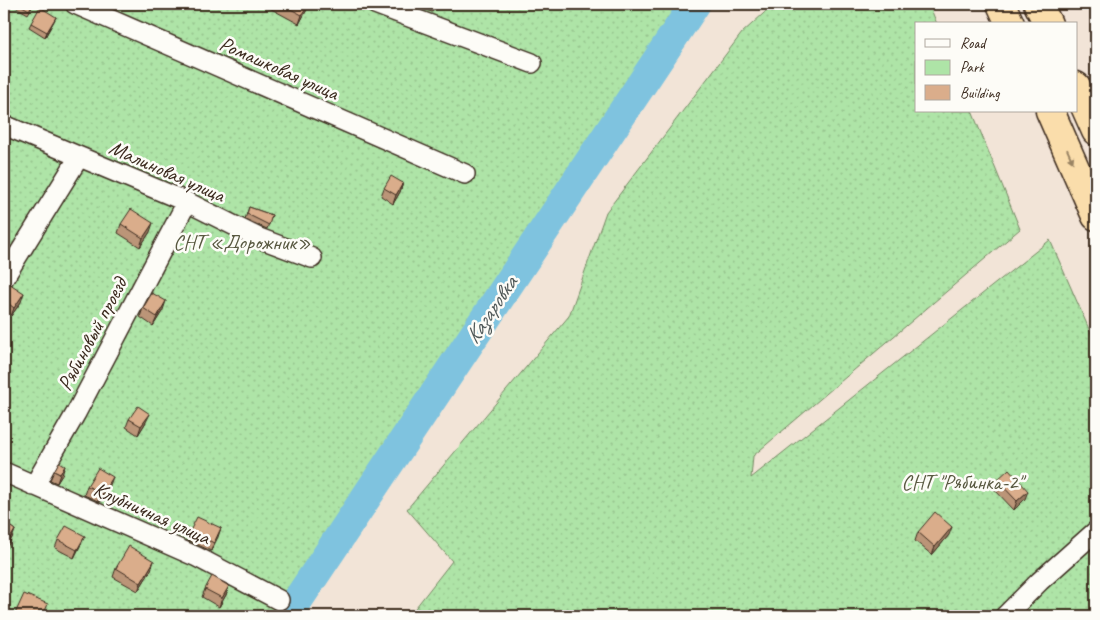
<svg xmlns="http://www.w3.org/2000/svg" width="1100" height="620" viewBox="0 0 1100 620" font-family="Caveat,sans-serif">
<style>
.green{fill:url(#green-dots);stroke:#748762}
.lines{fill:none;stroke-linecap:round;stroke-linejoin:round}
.river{stroke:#7fc3df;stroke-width:31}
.minor-casing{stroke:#3b2a1e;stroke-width:22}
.highway-casing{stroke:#3b2a1e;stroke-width:31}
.minor{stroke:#fdfcf7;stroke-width:19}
.highway{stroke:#faddab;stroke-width:28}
.wall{fill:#bb9578;stroke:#3b2a1e}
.shaded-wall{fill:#997961;stroke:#3b2a1e}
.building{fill:#daad8b;stroke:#3b2a1e}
.oneway{fill:#9a8464}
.labels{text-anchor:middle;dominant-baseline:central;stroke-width:5;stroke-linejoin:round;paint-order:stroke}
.street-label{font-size:21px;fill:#3b2a1e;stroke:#fdfcf7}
.park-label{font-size:21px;fill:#585840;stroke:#fdfcf7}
.water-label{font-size:22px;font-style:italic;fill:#4f5858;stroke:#fdfcf7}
</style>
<defs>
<pattern id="green-dots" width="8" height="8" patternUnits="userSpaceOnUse" patternTransform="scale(1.25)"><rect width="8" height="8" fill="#aee4a7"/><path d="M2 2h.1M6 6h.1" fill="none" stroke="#97c48f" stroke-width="1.8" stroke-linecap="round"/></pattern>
</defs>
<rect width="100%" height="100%" fill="#f2e4d7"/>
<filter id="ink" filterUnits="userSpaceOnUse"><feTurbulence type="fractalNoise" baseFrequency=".02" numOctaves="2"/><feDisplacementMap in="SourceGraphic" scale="10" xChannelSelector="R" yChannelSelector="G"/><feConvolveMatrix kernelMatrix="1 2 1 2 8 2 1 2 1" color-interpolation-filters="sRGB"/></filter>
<g filter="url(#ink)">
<path class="green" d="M4 4H685L281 616H4Z
M774 4H929L937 24H916V111H972L1020 229 753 456 751 478 1050 240 1096 345V616H409L452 561 407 509 569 316 606 212 742 33Z"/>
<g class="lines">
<path class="river" d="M287 616 695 4"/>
<defs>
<path id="minor" d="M75 4 465 174
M375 4 532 63
M4 125 187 202 259 238 312 258
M4 278 79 157
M4 472 197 557 279 600
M34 486 76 413 187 202
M1005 616 1040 581 1096 531"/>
<path id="highway" d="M1001 4 1010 24
M1038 4 1048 24
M1076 86 1096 131
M1050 111 1096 216"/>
</defs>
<use href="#minor" class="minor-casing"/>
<use href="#highway" class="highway-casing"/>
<use href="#minor" class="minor"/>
<use href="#highway" class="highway"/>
</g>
<path class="wall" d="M15 4H34L28 14 14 6Z
M262 4H310L299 24Z
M418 4H436L432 12 417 7Z
M56 17 54 21 45 37 29 27 31 23Z
M403 183 400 192 393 204 381 196 384 188Z
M249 207 272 215 267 229 245 219Z
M121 224 150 232 140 247 118 233Z
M4 280 21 302 11 316 4 311Z
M143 308 163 310 153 326 140 317Z
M129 419 146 422 138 435 126 427Z
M54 471 62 475 57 483 50 480Z
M997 480 1025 499 1014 510 994 489Z
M110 485 100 502 84 495 87 486Z
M4 522 15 530 12 538 4 552Z
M221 528 211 551 187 540 190 531Z
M918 532 949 535 932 555 915 541Z
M58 540 81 544 74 558 55 548Z
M116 568 151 570 138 591 113 577Z
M229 586 226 595 219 607 202 597 205 589Z"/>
<path class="shaded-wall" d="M309 4H310L299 24 302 15Z
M56 17 54 21 45 37 47 32Z
M403 183 400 192 393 204 396 195Z
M153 223 150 232 140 247 143 238Z
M24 293 21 302 11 316 14 308Z
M166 301 163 310 153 326 157 317Z
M150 414 146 422 138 435 141 426Z
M65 466 62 475 57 483 60 474Z
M113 477 110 485 100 502 103 493Z
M1028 491 1025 499 1014 510 1017 501Z
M952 527 949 535 932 555 935 547Z
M221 528 218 537 211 551 214 543Z
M15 530 12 538 4 552 6 545Z
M85 536 74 558 77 550Z
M154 561 151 570 138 591 141 583Z
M229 586 226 595 219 607 222 598Z"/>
<path class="building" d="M19 4H33L29 10Z
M281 4H309L302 15Z
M40 7 56 17 47 32 31 23Z
M391 176 403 183 396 195 384 188Z
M4 193 8 195 4 202Z
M249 207 272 215 269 225 247 214Z
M131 209 153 223 143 238 121 224Z
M4 280 24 293 14 308 4 300Z
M152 293 166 301 157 317 143 308Z
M138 406 150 414 141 426 129 419Z
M59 462 65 466 60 474 54 471Z
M98 468 113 477 103 493 87 486Z
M1009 469 1028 491 1017 501 997 480Z
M935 512 952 527 935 547 918 532Z
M197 517 221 528 214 543 190 531Z
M4 522 15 530 6 545 4 543Z
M66 526 85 536 77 550 58 540Z
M129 546 154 561 141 583 116 568Z
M212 576 229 586 222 598 205 589Z
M24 594 48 604 43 616H14Z"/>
<defs><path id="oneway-solid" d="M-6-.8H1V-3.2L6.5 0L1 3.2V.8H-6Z" transform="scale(1.25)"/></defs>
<use class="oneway" href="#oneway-solid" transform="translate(1070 156) rotate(66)"/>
</g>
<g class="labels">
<g class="street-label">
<text transform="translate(279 68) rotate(24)">Ромашковая улица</text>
<text transform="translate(167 171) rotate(24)">Малиновая улица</text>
<text transform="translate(92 334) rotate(-62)">Рябиновый проезд</text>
<text transform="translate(152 513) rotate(24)">Клубничная улица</text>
</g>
<g class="park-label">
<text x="242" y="242">СНТ «Дорожник»</text>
<text x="962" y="482">СНТ "Рябинка-2"</text>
</g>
<g class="water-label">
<text transform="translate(491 310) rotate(-56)">Казаровка</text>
</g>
</g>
<rect width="1100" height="620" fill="none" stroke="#fdfcf7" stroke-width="20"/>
<rect x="10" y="10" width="1080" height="600" fill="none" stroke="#3b2a1e" stroke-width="2" filter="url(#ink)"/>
<rect x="915" y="22" width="162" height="90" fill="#fdfcf7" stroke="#afa8a0"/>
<rect x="925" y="39" width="25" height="8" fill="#fdfcf7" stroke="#afa8a0"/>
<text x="960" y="48" font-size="15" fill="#3b2a1e">Road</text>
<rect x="925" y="60" width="25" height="15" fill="#aee4a7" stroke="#afa8a0"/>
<text x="960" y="72" font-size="15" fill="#3b2a1e">Park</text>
<rect x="925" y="85" width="25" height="15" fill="#daad8b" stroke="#afa8a0"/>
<text x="960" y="98" font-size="15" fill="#3b2a1e">Building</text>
</svg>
